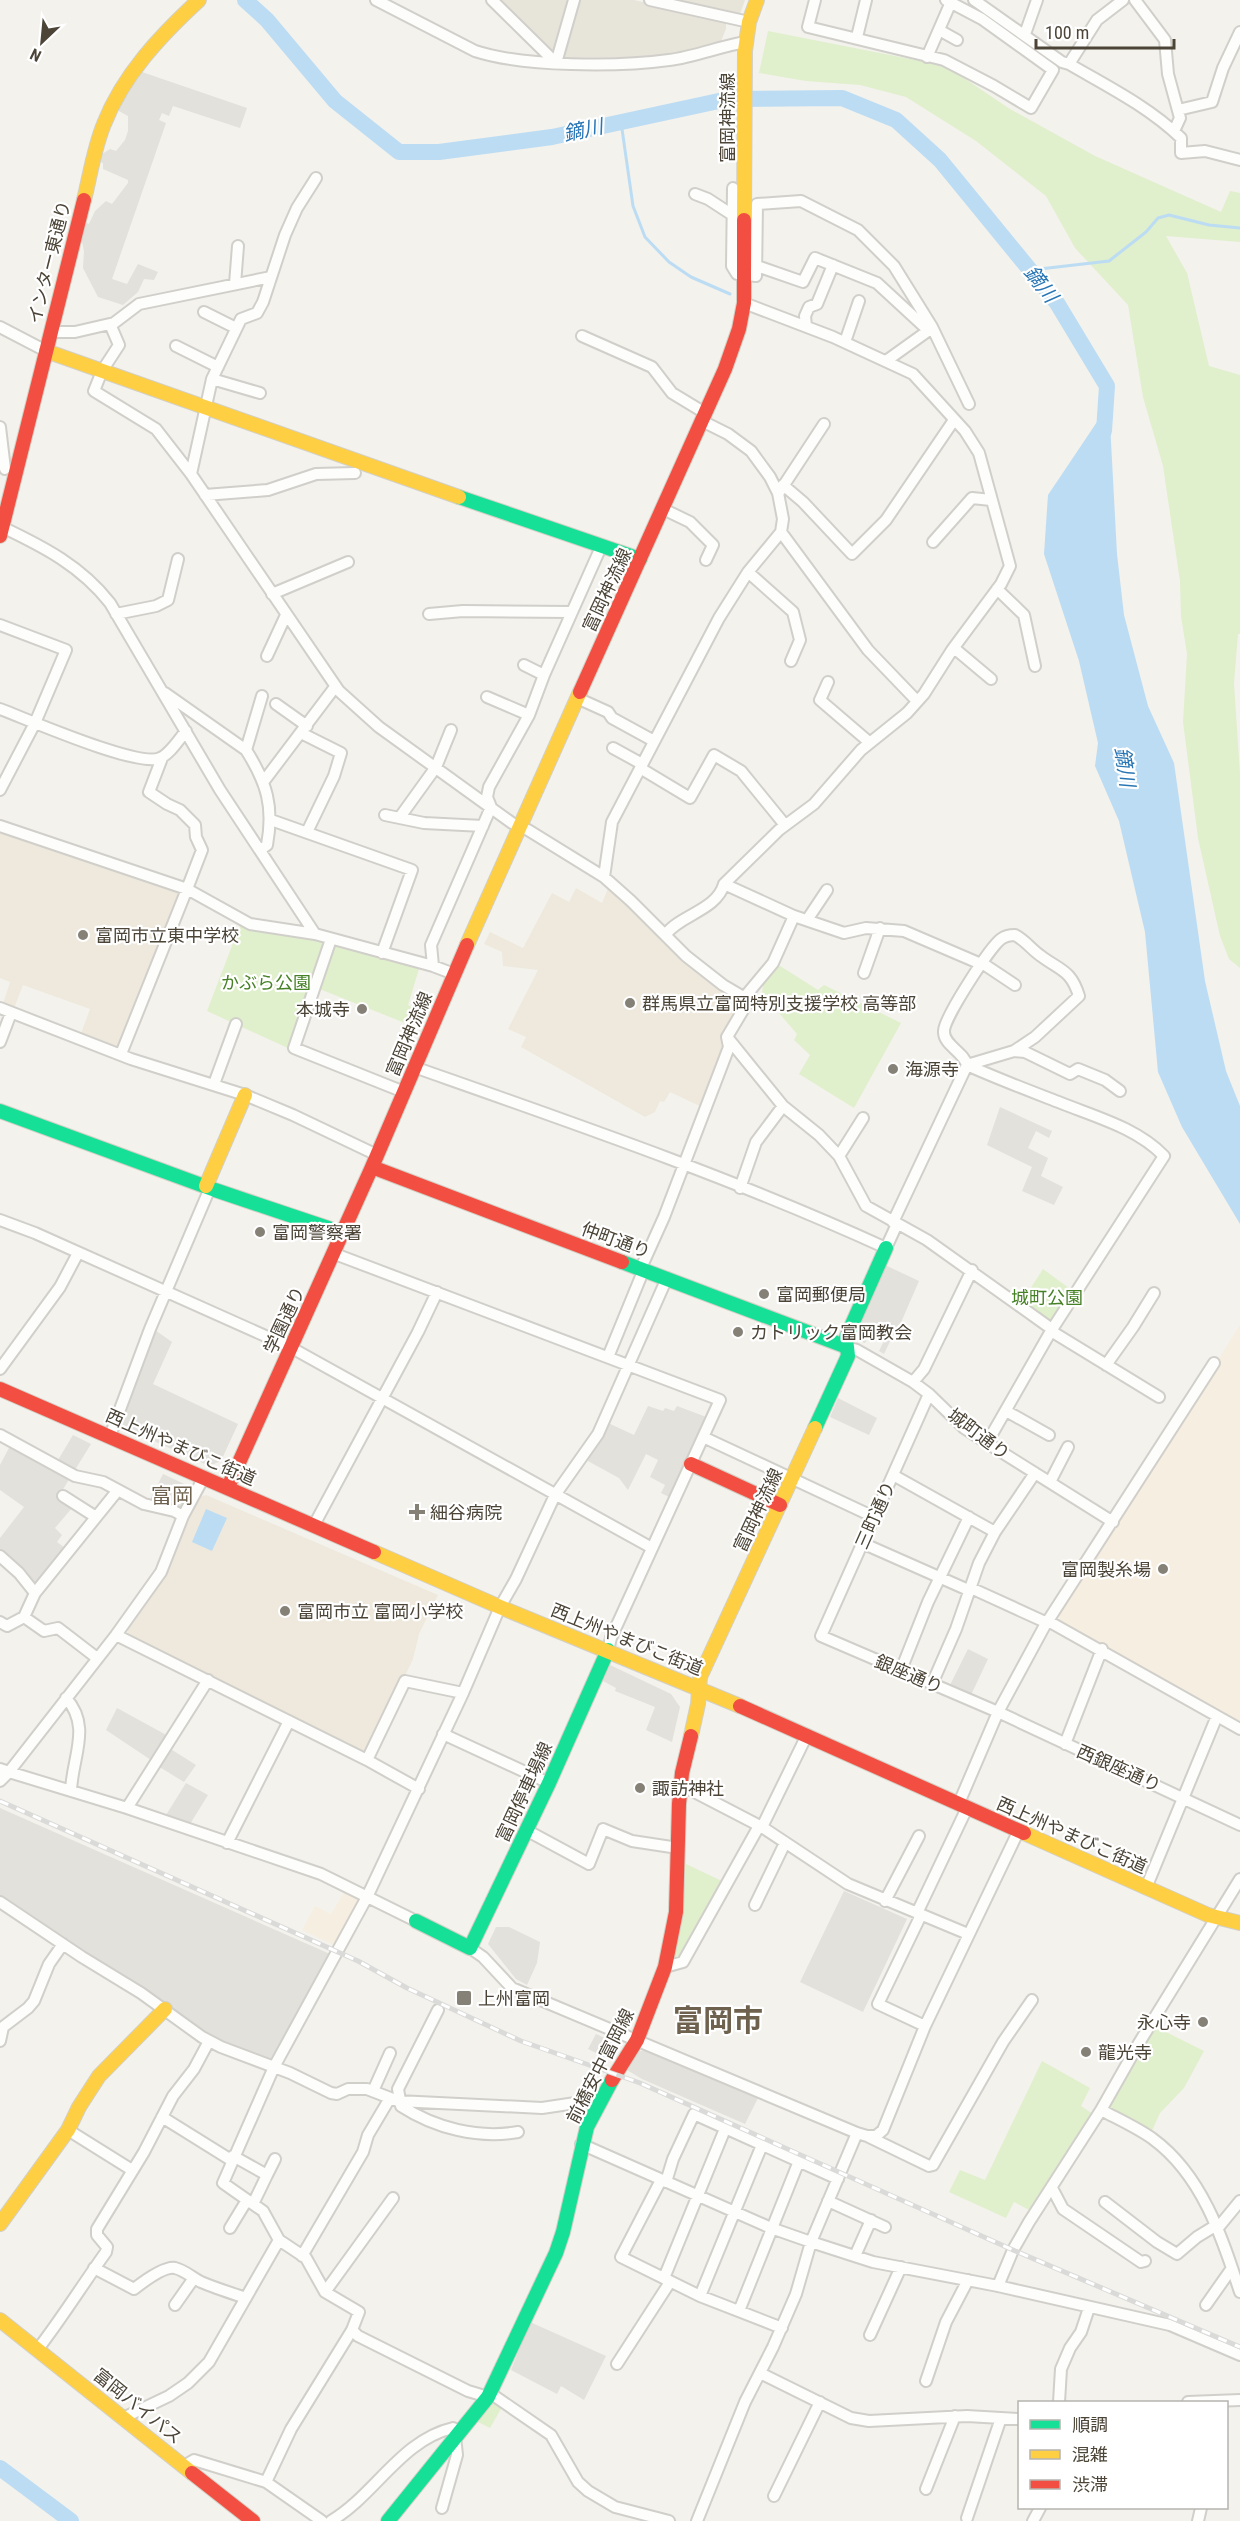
<svg xmlns="http://www.w3.org/2000/svg" width="1240" height="2521" viewBox="0 0 1240 2521" font-family="'Roboto Condensed','Noto Sans JP',sans-serif">
<style>
.residential{fill:#e7e4da}
.commercial{fill:#f6eee0}
.education{fill:#eee9dc}
.green{fill:#e0efcc}
.parking{fill:#e2e1dc}
.water{fill:#bcdcf3}
.lines{fill:none;stroke-linecap:round;stroke-linejoin:round}
.stream{stroke:#bcdcf3;stroke-width:3}
.river{stroke:#bcdcf3;stroke-width:16}
.street-casing{stroke:#d1cfca;stroke-width:14}
.fast-casing{stroke:#d3cfc4;stroke-width:16}
.slow-casing{stroke:#d3cfc4;stroke-width:16}
.jam-casing{stroke:#d3cfc4;stroke-width:16}
.street{stroke:#fdfdfc;stroke-width:10}
.fast{stroke:#16e098;stroke-width:14}
.slow{stroke:#ffcf43;stroke-width:14}
.jam{stroke:#f24e42;stroke-width:14}
.rail-casing{stroke:#dadad9;stroke-width:5}
.rail{stroke:#fff;stroke-width:3;stroke-dasharray:9;stroke-linecap:butt}
.poi-dot{fill:#868177;stroke:#fff;stroke-width:2}
.labels{text-anchor:middle;dominant-baseline:central;stroke-width:4.5;stroke-linejoin:round;paint-order:stroke}
.street-label{font-size:18px;fill:#4b4437;stroke:#fff}
.poi-label{font-size:18px;fill:#4b4437;stroke:#fff;text-anchor:start}
.park-label{font-size:18px;fill:#468126;stroke:#fff}
.water-label{font-size:20px;font-style:italic;fill:#2876b5;stroke:#fff}
.quarter-label{font-size:21px;fill:#6e624e;stroke:#fff}
.town-label{font-size:30px;font-weight:bold;fill:#6e624e;stroke:#fff}
</style>
<rect width="100%" height="100%" fill="#f3f2ed"/>
<path class="residential" d="M498 0H571L555 57Z
M577 0H634L719 20 726 24V29L721 41 709 49 649 57 561 58Z
M676 0H745L740 14Z"/>
<path class="commercial" d="M1240 1325V1724L1058 1622 1060 1617 1057 1615Z
M345 1891 357 1897 359 1901 334 1945 302 1930 315 1906 331 1914Z"/>
<path class="education" d="M0 829 182 893 120 1050 80 1036 90 1009 23 985 13 1011 2 1007 10 982 0 978Z
M609 886 732 993 738 1001 739 1006 727 1046 704 1108 670 1092 664 1102 660 1101 655 1112 645 1117 521 1047 526 1037 508 1029 538 970 503 966 502 952 484 944 490 932 523 948 552 893 569 902 576 888 602 903Z
M206 1495 438 1595 419 1634 413 1659 367 1756 128 1635 127 1627 195 1498Z"/>
<path class="green" d="M768 31 946 66 1010 109 1095 156 1221 212 1230 191 1240 193V242L1166 236 1187 273 1209 366 1240 375V634H1238L1234 683 1240 774V968L1229 959 1220 936 1198 838 1183 722 1187 654 1181 616 1180 581 1163 466 1143 397 1128 305 1075 248 1046 196 976 141 906 97 860 85 806 81 759 73Z
M240 925 285 932 327 942 290 1049 207 1011Z
M333 942 419 969 408 1005 423 1013 415 1027 317 988Z
M777 964 818 990 824 985 901 1023 854 1108 799 1074 810 1055 794 1040 797 1034 762 993 763 986 760 984Z
M1043 1269 1073 1291 1053 1325 1021 1303Z
M686 1864 724 1882 683 1958 674 1959 681 1924Z
M1154 2026 1204 2051 1184 2088 1160 2113 1151 2133 1106 2108Z
M1042 2061 1090 2088 1081 2106 1093 2114 1033 2212 1014 2202 1006 2218 949 2192 960 2170 985 2180Z
M491 2400 502 2407 490 2428 474 2420Z"/>
<path class="parking" d="M142 72 247 108 240 128 173 106 169 116 162 113 159 120 166 123 112 279 127 284 138 264 158 272 154 280 144 279 138 292 123 305 98 297 83 268 84 251 81 237 84 222 89 224 95 211 106 201 112 204 128 183V180L103 169V163L100 162 102 154 110 149 116 151 125 140 128 131V116L117 110Z
M1000 1107 1052 1131 1049 1138 1036 1131 1028 1148 1048 1158 1041 1176 1063 1187 1054 1205 1022 1191 1032 1167 987 1145Z
M885 1265 919 1281 899 1327H897L884 1354 879 1351 888 1333 883 1327 875 1323 865 1343 853 1339Z
M155 1330 172 1342 153 1384 238 1424 221 1461 209 1466 119 1425Z
M838 1398 877 1418 869 1435 830 1417Z
M648 1406 663 1411 665 1408 674 1411 677 1406 709 1418 673 1499 661 1493 665 1485 650 1477 658 1460 646 1454 628 1490 619 1478 586 1460 597 1445 608 1423 634 1435Z
M73 1435 91 1444 57 1499 72 1508 55 1528 62 1535 57 1542 68 1550 36 1588 0 1552V1538L24 1507 0 1490V1465L10 1446 55 1465Z
M163 1474 193 1488 181 1513 148 1504Z
M968 1649 988 1659 971 1695 950 1685Z
M610 1665 671 1694 680 1707 672 1742 646 1730 655 1707 615 1691 616 1688 603 1681Z
M117 1708 170 1737 154 1762 106 1730Z
M169 1748 196 1765 184 1782 158 1766Z
M186 1783 208 1795 190 1824 166 1815Z
M0 1808 330 1954 273 2060H263L204 2034 0 1898Z
M844 1891 907 1919 863 2012 800 1982Z
M496 1927H509L540 1942 537 1963 527 1985 516 1979 488 1944Z
M596 2034 616 2043 619 2049 612 2061 588 2049Z
M645 2050 759 2096 745 2124 642 2079 627 2070 637 2052Z
M530 2322 606 2356 584 2400 561 2386 557 2394 511 2370Z"/>
<path class="water" d="M1109 404 1117 554 1124 615 1148 706 1174 763 1205 981 1226 1071 1240 1106V1224L1182 1127 1158 1072 1145 932 1119 821 1095 766 1098 743 1079 661 1044 554 1048 495Z
M206 1509 227 1518 212 1551 192 1542Z"/>
<g class="lines">
<path class="stream" d="M621 122 633 206 645 237 669 262 691 277 730 294
M1031 270 1109 261 1146 232 1158 218 1169 215 1209 225 1240 228"/>
<path class="river" d="M245 0 267 20 335 101 399 152H439L552 137 728 99 842 98 896 120 940 160 1057 303 1107 386 1104 431
M0 2468 71 2521"/>
<defs>
<path id="street" d="M376 0 475 51C524 67 618 67 669 60 695 57 720 46 746 42
M492 0 556 63
M650 0 749 22
M815 0 808 27 944 60 994 86 1031 108 1053 70 982 19 946 0
M974 0 1062 62 1069 64C1107 86 1149 107 1181 138V153L1205 151 1240 160
M1135 0 1165 40 1168 74 1180 118 1174 131
M939 30 957 40
M1025 34 1037 0
M857 37 866 0
M927 57 951 2
M556 63 574 0
M1069 64 1097 20 1123 0
M1178 110 1212 102 1223 68 1240 32
M733 188 732 266 737 274 756 276 757 204 801 201 858 230 894 266 932 327 969 404
M695 194 708 199 731 214
M757 266 803 282 815 258 877 283 928 330
M235 284 238 246
M204 312 236 328
M110 324 119 345 102 371 94 391 156 429 191 474 339 691 379 727 512 823 528 830 604 877 631 901 686 956 723 985 740 995 746 1005 727 1037 729 1047 664 1217 641 1268
M806 326 805 316 809 307 817 304 833 265
M0 327 46 351
M51 332H75L114 323 139 304 271 277
M582 336 652 367 672 393 705 413
M845 342 859 301
M176 346 218 367
M886 361 932 328
M212 379 260 393
M0 427 5 469
M191 474 212 379 241 319 257 313 263 302 285 235 297 208 316 178
M783 485 803 502 852 554 886 520 954 420
M780 491 824 424
M205 495 268 490 316 474 355 473
M663 509 690 522 713 545 706 560
M2 527C44 547 81 566 110 603L220 790 315 934 433 966 454 974
M781 532 868 650 917 701
M933 542 972 498 991 500
M748 572 793 612 800 640 791 661
M997 589 1024 615 1035 666
M272 594 348 562
M116 614 156 606 168 600 178 559
M429 614 463 611 572 612
M0 625 66 650 35 723 0 790
M954 648 991 679
M267 656 286 615
M524 665 544 675
M828 682 820 700 869 742
M165 693 246 750C267 783 274 807 267 845L260 850
M487 697 529 715
M577 698 608 712 612 718 654 741
M276 704 307 726
M0 709C27 719 138 768 160 758 170 754 179 739 186 731
M301 733 341 753 334 776 307 832
M613 748 642 764
M246 750 262 696
M162 758 149 792 167 804 180 810 195 825 196 837 202 850 187 889 250 924 315 934
M640 768 690 798 714 755 741 771 785 825
M264 781 335 687
M385 815 424 823 483 826
M400 817 436 767 451 730
M271 820 412 870 382 953
M0 826 187 889 121 1054
M604 877 612 822 719 618 748 572 781 532 783 519 778 493 770 477 751 451 728 434 702 421
M724 884 794 916 844 933 866 928 904 931 981 964
M807 920 827 890
M666 934C680 915 717 910 724 884L779 830 814 804 861 750 907 713 924 694 952 650 1001 584 1010 566 979 453 965 431 913 374 833 337 744 303
M331 939 294 1048 404 1092
M982 963 1015 985
M433 966 431 945 491 807 487 797 489 787 529 715 544 675 601 547
M864 973 880 928
M743 999 773 963 794 916
M0 1008 131 1059 245 1095 293 1115 377 1155
M727 1037 783 1106 819 1135 839 1156 866 1206 927 1240 1049 1327 1051 1331 1159 1397
M0 1042 11 1013
M1014 1051 1025 1052 1070 1074 1078 1069 1105 1080 1120 1091
M414 1067C573 1123 733 1178 886 1248L897 1224
M214 1084 236 1024
M839 1156 863 1118
M740 1188 756 1142 783 1106
M0 1220 35 1233 290 1347 652 1548
M893 1222 967 1065 1014 1051 1035 1037 1079 996C1071 970 1061 971 1041 956 1032 950 1025 940 1015 935 1009 935 1005 936 1001 939 990 947 944 1018 944 1031 943 1045 964 1052 967 1065 998 1079 1030 1091 1061 1103 1096 1117 1137 1128 1164 1156L1051 1331 987 1443
M335 1254 720 1400 611 1638 608 1650
M847 1347 857 1350 913 1382 929 1394 964 1428 987 1443 1113 1522
M608 1357 644 1269
M1106 1365 1133 1327 1154 1293
M0 1369 60 1287 78 1253
M913 1382 924 1369 972 1270
M929 1394 821 1636 998 1712 1240 1825
M1006 1411 1049 1435
M0 1435 75 1476 103 1482 144 1504 174 1511 183 1516
M110 1436 150 1329 210 1188
M703 1437 874 1517
M893 1475 995 1532
M1050 1482 1068 1447
M63 1496 96 1517
M314 1525 418 1332 437 1292
M862 1543 966 1589H973L1043 1621H1048L1240 1729
M0 1556 19 1573 35 1593
M24 1617 35 1593 118 1490
M0 1622 7 1626 24 1617 44 1631 58 1628 97 1658
M116 1635 367 1760 419 1789
M901 1670 928 1602 969 1517
M932 1684 956 1629 979 1563 995 1532 1035 1473
M66 1698C92 1727 72 1757 71 1791
M443 1734 549 1783
M1065 1744 1102 1649
M367 1760 405 1681 463 1693
M0 1769 9 1772 116 1635 161 1572 183 1516 204 1477
M0 1781 9 1772 127 1808 321 1874 416 1921
M681 1785 762 1827 848 1884 968 1934
M959 1803 998 1712 1044 1627 1214 1363
M127 1808 208 1680
M762 1827 807 1735
M526 1830 589 1864 603 1829 632 1841 678 1848
M227 1843 289 1721
M1146 1888 1217 1716
M885 1901 919 1836
M0 1902 82 1957 141 1993 202 2037 221 2047 290 2073 331 2093 337 2094 348 2089H367L398 2101 542 2108 602 2099
M755 1905 785 1843
M917 1913 967 1808
M921 1915 878 2004 925 2026
M470 1948 483 1957 512 1988 857 2133 867 2136H876L883 2130 925 2026 1019 1830
M665 1967 683 1962 759 1826
M438 2010 398 2089 401 2106C435 2128 478 2139 518 2132
M0 2041 3 2027 28 2008 34 2001 49 1964 63 1944
M373 2091 390 2053
M1101 2110C1118 2119 1138 2128 1153 2139 1202 2175 1222 2237 1240 2292
M162 2117 231 2160
M68 2130 132 2170
M869 2137 929 2166 933 2165 1003 2042 1032 2000
M581 2144 771 2228 811 2242 873 2262 998 2286 1170 2325 1240 2355
M233 2156 267 2175 275 2159
M661 2180 621 2257 700 2296 782 2328
M666 2182 673 2159 694 2114 838 2179
M1052 2188 1063 2209 1141 2262 1145 2261
M828 2201 885 2227
M1105 2202 1157 2242 1177 2254 1197 2237 1215 2226
M253 2204 267 2175
M230 2228 247 2200
M1217 2229 1240 2201
M302 2256 363 2152 368 2135 390 2098
M855 2256 871 2220
M94 2268 134 2289C143 2282 164 2266 175 2268 184 2270 193 2278 201 2282 215 2288 231 2293 246 2298
M664 2278 725 2129
M998 2286 1013 2250 1029 2222 1101 2110 1139 2043 1240 1879
M325 2292 393 2198
M700 2296 762 2145
M175 2305 194 2278
M1206 2305 1232 2268
M739 2311 799 2161
M870 2335 901 2267
M38 2349C62 2318 83 2284 106 2252L107 2247 97 2235V2229L144 2152 173 2096 194 2069 209 2041
M617 2364 670 2282
M760 2373 851 2418 869 2421 967 2416 1020 2419
M926 2381 946 2322 968 2280
M490 2393 551 2435 578 2482 588 2491 615 2507 669 2521
M488 2397 468 2391 358 2336 352 2330 359 2312 325 2292 306 2258 279 2240 263 2211 223 2183 274 2067 367 1897 463 1693 500 1607 516 1579 555 1495 598 1434 667 1278
M1059 2402 1061 2369 1070 2348 1081 2332 1089 2308
M1188 2402 1240 2400
M125 2417 169 2396 188 2383 209 2362 279 2240
M184 2466 194 2460 266 2482 322 2521
M266 2482 291 2429 352 2330
M926 2489 955 2416
M774 2496 820 2402
M442 2508 457 2455 455 2436
M967 2518 1001 2418
M331 2521C375 2495 401 2440 453 2428L459 2431
M697 2521 745 2402 773 2347 796 2294 811 2242 857 2133
M1033 2521 1040 2508
M1198 2521 1201 2508"/>
<path id="fast" d="M459 497 640 559
M0 1111 215 1190 343 1233
M622 1262 847 1347 848 1356 815 1428
M847 1347 846 1338 886 1248
M416 1921 470 1948 549 1783 608 1650
M388 2521 488 2397 556 2253 563 2232 587 2127 612 2080"/>
<path id="slow" d="M84 200C90 176 94 148 104 124 123 75 161 35 199 0
M744 220 745 51 749 22 757 0
M46 351 459 497
M467 945 580 692
M206 1186 245 1095
M374 1552 500 1607 740 1706
M691 1736 698 1704 700 1677 815 1428
M1024 1833 1208 1915 1240 1923
M0 2224 68 2130 79 2107 99 2076 165 2009
M0 2320 192 2473"/>
<path id="jam" d="M0 536 84 200
M580 692 725 369 739 329 744 303V220
M467 945 372 1167 622 1262
M0 1389 374 1552
M691 1464 780 1505
M228 1487 372 1167
M740 1706 1024 1833
M612 2080 637 2040 665 1967 676 1912 679 1804 682 1773 691 1736
M192 2473 253 2521"/>
</defs>
<use href="#street" class="street-casing"/>
<use href="#fast" class="fast-casing"/>
<use href="#slow" class="slow-casing"/>
<use href="#jam" class="jam-casing"/>
<use href="#street" class="street"/>
<use href="#fast" class="fast"/>
<use href="#slow" class="slow"/>
<use href="#jam" class="jam"/>
<defs>
<path id="rail" d="M0 1801 358 1961 407 1988 521 2041 640 2083 1013 2250 1240 2347"/>
</defs>
<use href="#rail" class="rail-casing"/>
<use href="#rail" class="rail"/>
</g>
<g class="poi-dot">
<circle cx="83" cy="935" r="6"/>
<circle cx="630" cy="1003" r="6"/>
<circle cx="362" cy="1009" r="6"/>
<circle cx="893" cy="1069" r="6"/>
<circle cx="260" cy="1232" r="6"/>
<circle cx="764" cy="1294" r="6"/>
<circle cx="738" cy="1332" r="6"/>
<path d="M414 1503h6v6h6v6h-6v6h-6v-6h-6v-6h6z"/>
<circle cx="1163" cy="1569" r="6"/>
<circle cx="285" cy="1611" r="6"/>
<circle cx="640" cy="1788" r="6"/>
<rect x="456" y="1990" width="16" height="16" rx="3"/>
<circle cx="1203" cy="2022" r="6"/>
<circle cx="1086" cy="2052" r="6"/>
</g>
<g class="labels">
<g class="street-label">
<text transform="translate(727 118) rotate(-90)">富岡神流線</text>
<text transform="translate(49 262) rotate(-76)">インター東通り</text>
<text transform="translate(607 590) rotate(-65)">富岡神流線</text>
<text transform="translate(409 1034) rotate(-67)">富岡神流線</text>
<text transform="translate(616 1240) rotate(20)">仲町通り</text>
<text transform="translate(284 1320) rotate(-65)">学園通り</text>
<text transform="translate(979 1434) rotate(37)">城町通り</text>
<text transform="translate(181 1447) rotate(24)">西上州やまびこ街道</text>
<text transform="translate(758 1510) rotate(-65)">富岡神流線</text>
<text transform="translate(875 1515) rotate(-66)">三町通り</text>
<text transform="translate(627 1639) rotate(22)">西上州やまびこ街道</text>
<text transform="translate(909 1674) rotate(23)">銀座通り</text>
<text transform="translate(1119 1768) rotate(24)">西銀座通り</text>
<text transform="translate(524 1792) rotate(-65)">富岡停車場線</text>
<text transform="translate(1072 1835) rotate(24)">西上州やまびこ街道</text>
<text transform="translate(600 2066) rotate(-63)">前橋安中富岡線</text>
<text transform="translate(138 2406) rotate(39)">富岡バイパス</text>
</g>
<g class="poi-label">
<text x="95" y="935">富岡市立東中学校</text>
<text x="642" y="1003">群馬県立富岡特別支援学校 高等部</text>
<text x="350" y="1009" text-anchor="end">本城寺</text>
<text x="905" y="1069">海源寺</text>
<text x="272" y="1232">富岡警察署</text>
<text x="776" y="1294">富岡郵便局</text>
<text x="750" y="1332">カトリック富岡教会</text>
<text x="430" y="1512">細谷病院</text>
<text x="1151" y="1569" text-anchor="end">富岡製糸場</text>
<text x="297" y="1611">富岡市立 富岡小学校</text>
<text x="652" y="1788">諏訪神社</text>
<text x="478" y="1998">上州富岡</text>
<text x="1191" y="2022" text-anchor="end">永心寺</text>
<text x="1098" y="2052">龍光寺</text>
</g>
<g class="park-label">
<text x="266" y="982">かぶら公園</text>
<text x="1047" y="1297">城町公園</text>
</g>
<g class="water-label">
<text transform="translate(583 130) rotate(-12)">鏑川</text>
<text transform="translate(1041 284) rotate(52)">鏑川</text>
<text transform="translate(1125 767) rotate(81)">鏑川</text>
</g>
<g class="quarter-label">
<text x="172" y="1496">富岡</text>
</g>
<g class="town-label">
<text x="718" y="2020">富岡市</text>
</g>
</g>
<rect x="1018" y="2401" width="210" height="108" fill="#ffffff" stroke="#b7b4af" stroke-width="1.5"/>
<rect x="1030" y="2420" width="30" height="9" fill="#16e098" stroke="#b7b4af" stroke-width="1.5"/>
<text x="1072" y="2431" font-size="18" fill="#4b4437">順調</text>
<rect x="1030" y="2450" width="30" height="9" fill="#ffcf43" stroke="#b7b4af" stroke-width="1.5"/>
<text x="1072" y="2461" font-size="18" fill="#4b4437">混雑</text>
<rect x="1030" y="2480" width="30" height="9" fill="#f24e42" stroke="#b7b4af" stroke-width="1.5"/>
<text x="1072" y="2491" font-size="18" fill="#4b4437">渋滞</text>
<g transform="translate(42 42) rotate(206)" stroke="#ffffff" stroke-width="4.5" paint-order="stroke">
<path d="M0-4.5L10 22L0 15L-10 22Z" fill="#4b4437"/>
<text y="-9" font-size="16" font-weight="bold" text-anchor="middle" fill="#4b4437">N</text>
</g>
<path d="M1036 39v9h138v-9" fill="none" stroke="#4b4437" stroke-width="3"/>
<text x="1045" y="39" font-size="18" fill="#4b4437" stroke="#ffffff" stroke-width="4.5" paint-order="stroke">100 m</text>
</svg>
